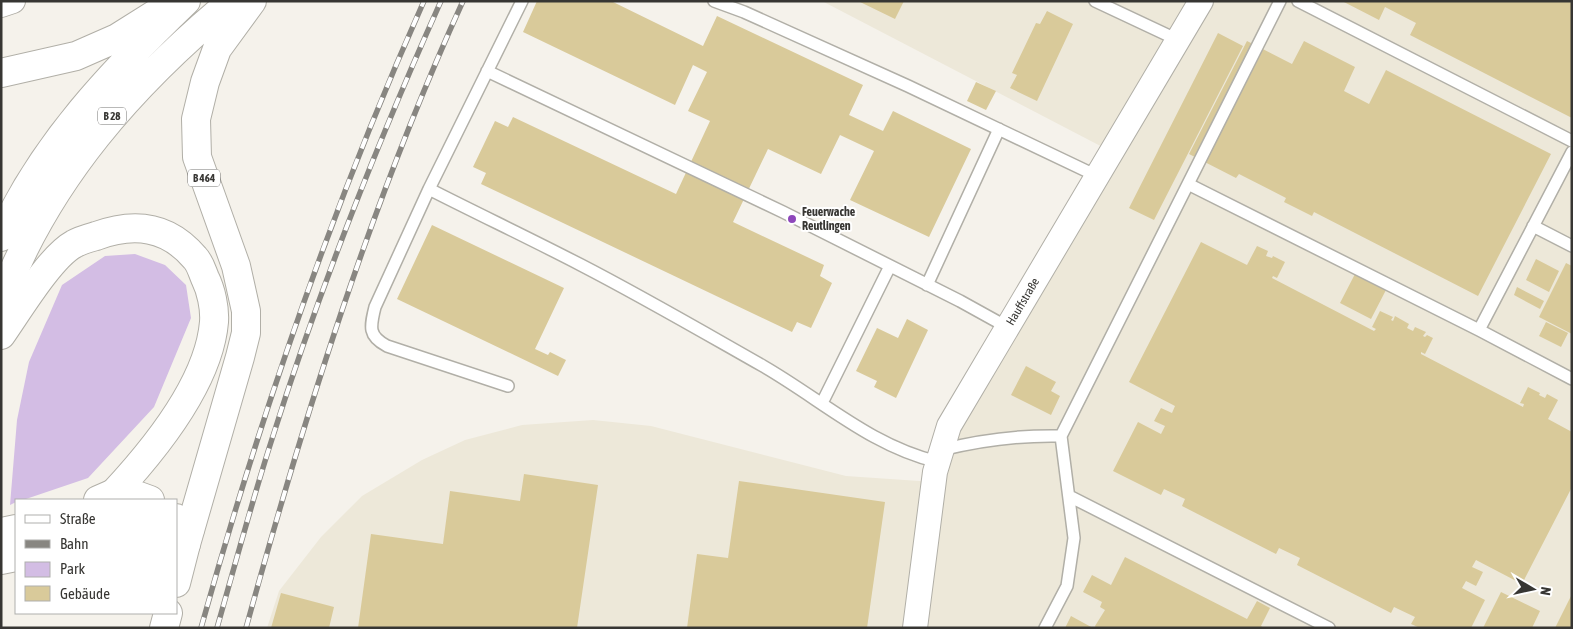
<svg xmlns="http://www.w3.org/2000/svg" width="1573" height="629" viewBox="0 0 1573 629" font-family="'Asap Condensed',sans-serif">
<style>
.built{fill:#ede8d9}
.green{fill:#d3bde4}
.building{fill:#d9ca9a}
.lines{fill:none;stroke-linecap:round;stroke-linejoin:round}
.lane-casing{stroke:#b1afa7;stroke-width:14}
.street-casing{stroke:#b1afa7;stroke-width:26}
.secondary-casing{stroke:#b1afa7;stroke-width:30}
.primary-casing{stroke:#b1afa7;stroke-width:30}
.highway-casing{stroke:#b1afa7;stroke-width:30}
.lane{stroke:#fff;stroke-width:11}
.street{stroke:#fff;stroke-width:24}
.secondary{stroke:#fff;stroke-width:28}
.primary{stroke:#fff;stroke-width:28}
.highway{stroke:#fff;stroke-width:28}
.rail-casing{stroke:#888681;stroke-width:5.5}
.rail{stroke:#fff;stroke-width:4;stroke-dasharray:11;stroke-linecap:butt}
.poi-dot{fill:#8e47bb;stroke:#fff;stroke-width:2}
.labels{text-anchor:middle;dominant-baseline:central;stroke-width:4;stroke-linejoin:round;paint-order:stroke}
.shield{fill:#fff;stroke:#737270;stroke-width:1}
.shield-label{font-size:11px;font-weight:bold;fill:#373633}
.poi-label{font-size:12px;font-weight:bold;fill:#373633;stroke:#fff;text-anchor:start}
.street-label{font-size:12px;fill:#373633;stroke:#fff}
</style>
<rect width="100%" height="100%" fill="#f5f2eb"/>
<path class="built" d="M822 1H1572V628H267L279 591 321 537 362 496 422 460 465 440 522 425 593 420 651 426 846 476 934 482 935 472 1112 152Z"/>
<path class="green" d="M135 254 165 265 186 285 191 318 154 407 88 478 23 500H16V502L10 505 17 420 29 362 62 285 105 256Z"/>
<path class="building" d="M537 1H611L703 46 717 16 863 85 849 115 883 131 893 111 971 149 929 237 850 200 874 151 840 135 821 174 768 149 733 222 824 265 820 276 832 283 811 328 797 322 792 332 481 184 486 173 473 167 495 121 508 127 513 117 676 194 710 121 688 111 707 72 693 65 675 105 523 32Z
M858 1H904L895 19Z
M1342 1H1572V118L1410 35 1416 23 1385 7 1379 20Z
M1047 11 1073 24 1037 101 1010 88 1017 75 1012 73 1036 23 1040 24Z
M1218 33 1243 46 1154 220 1129 208Z
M1247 41 1292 64 1304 41 1355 67 1344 91 1369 104 1386 70 1551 154 1478 296 1314 212 1312 216 1284 202 1286 198 1239 174 1236 178 1189 154Z
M976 82 996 91 986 110 967 101Z
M432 225 564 288 535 349 548 355 550 352 566 360 558 376 397 299Z
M1201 242 1247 265 1257 246 1268 251 1266 256 1272 258 1273 256 1285 262 1277 278 1273 276 1272 278 1374 331 1376 329 1372 327 1380 311 1393 317 1391 320 1393 321 1395 316 1409 324 1407 328 1413 331 1415 327 1426 332 1423 336 1425 337 1427 335 1433 338 1425 354 1421 352V354L1523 407 1524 404 1520 403 1528 387 1540 393 1539 395 1545 398 1547 394 1558 400 1548 419 1572 432V487L1522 584 1476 560 1472 567 1483 572 1476 586 1466 581 1462 588 1485 600 1471 628H1420L1411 624 1415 617 1394 607 1391 613 1297 565 1300 558 1279 548 1276 554 1182 506 1185 499 1164 489 1161 495 1113 471 1138 422 1161 434 1165 426 1154 421 1161 408 1172 413 1175 406 1129 382Z
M1536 259 1559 271 1549 292 1526 280Z
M1566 263 1572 266V334L1539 317Z
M1355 274 1386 290 1371 319 1340 303Z
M1517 287 1544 301 1540 309 1514 295Z
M907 319 928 330 896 398 874 387 877 381 856 371 877 328 898 338Z
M1546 322 1568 333 1561 347 1539 336Z
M1026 366 1056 382 1051 391 1060 396 1051 415 1011 395Z
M524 474 598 485 577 628H358L371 534 443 544 450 491 520 501Z
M739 481 885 502 867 628H687L697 554 728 558Z
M1125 557 1247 619 1257 601 1270 608 1261 626 1264 628H1096L1095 626 1105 610 1100 607 1102 602 1083 592 1092 575 1111 585Z
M1501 592 1540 611 1532 628H1483Z
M281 593 334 607 329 628H271Z
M1572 594V628H1555Z
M1071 616 1093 628H1065Z"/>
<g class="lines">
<defs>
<path id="lane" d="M714 1 744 12 908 86 1097 176
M1095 1 1178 40
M1280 1 1188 184 1479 330 1572 379
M1298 1 1572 141
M487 71 783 212 960 301 1007 327
M429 189C480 215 531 239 581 265 643 297 703 332 763 366 822 400 871 446 938 462
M1533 226 1572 246
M927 285 999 129
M1479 330 1572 152
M508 386 387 346C368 336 370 327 375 307L429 189 522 1
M822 403 890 266
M941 450C981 440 1020 435 1061 436
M1069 496 1329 628
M1045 628 1067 586 1074 538 1061 436 1188 184"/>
<g id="street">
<path d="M1 5 13 1"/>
<path id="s1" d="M915 628 935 472 949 426 1201 1"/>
</g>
<path id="secondary" d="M98 500 114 493 139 496 150 500
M176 518 190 529
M1 532 16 529
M1 560 16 557"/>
<path id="primary" d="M1 335C18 311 50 257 74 244 81 240 89 238 96 236 134 222 168 226 195 258 200 263 202 271 205 278 211 290 215 308 214 322 209 382 154 450 114 493
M176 583 186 544
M164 628 168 613"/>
<path id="highway" d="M1 73 76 56 117 38 160 11
M1 237C43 144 113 71 186 1
M1 301C48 178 132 84 232 1
M186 544 240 357 246 333V311L236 266 197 157 196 119 205 82 217 49 252 1"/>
</defs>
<use href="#lane" class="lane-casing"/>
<use href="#street" class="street-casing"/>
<use href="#secondary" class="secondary-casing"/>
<use href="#primary" class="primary-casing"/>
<use href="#highway" class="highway-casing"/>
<use href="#lane" class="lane"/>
<use href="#street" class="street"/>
<use href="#secondary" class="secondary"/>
<use href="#primary" class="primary"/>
<use href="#highway" class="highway"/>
<defs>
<path id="rail" d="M201 628C261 413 333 205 424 1
M217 628C235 565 252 501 272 439 319 290 377 144 441 1
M246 628C305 414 371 203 463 1"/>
</defs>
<use href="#rail" class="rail-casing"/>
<use href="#rail" class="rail"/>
</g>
<circle class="poi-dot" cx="792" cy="219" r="5"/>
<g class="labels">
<g class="shield">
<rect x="98" y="107.5" width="28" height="17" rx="4"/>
<rect x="188" y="169.5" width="32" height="17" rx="4"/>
</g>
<g class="shield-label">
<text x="112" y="116">B 28</text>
<text x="204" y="178">B 464</text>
</g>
<g class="poi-label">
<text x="802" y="212">Feuerwache<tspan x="802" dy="14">Reutlingen</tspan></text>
</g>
<g class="street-label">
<text stroke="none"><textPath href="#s1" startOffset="350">Hauffstraße</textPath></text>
</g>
</g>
<rect width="1573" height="629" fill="none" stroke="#373633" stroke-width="5"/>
<rect x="15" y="499" width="162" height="115" fill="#ffffff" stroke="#afafad"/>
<rect x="25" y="515" width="25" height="8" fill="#ffffff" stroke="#afafad"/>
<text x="60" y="524" font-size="15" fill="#373633">Straße</text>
<rect x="25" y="540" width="25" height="8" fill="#888681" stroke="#afafad"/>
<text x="60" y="549" font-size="15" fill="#373633">Bahn</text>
<rect x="25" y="562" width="25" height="15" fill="#d3bde4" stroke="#afafad"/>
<text x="60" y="574" font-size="15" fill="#373633">Park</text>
<rect x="25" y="586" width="25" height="15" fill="#d9ca9a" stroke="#afafad"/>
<text x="60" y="599" font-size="15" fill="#373633">Gebäude</text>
<g transform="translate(1533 589) rotate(99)" stroke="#ffffff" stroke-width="4" paint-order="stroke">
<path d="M0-4L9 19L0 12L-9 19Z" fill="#373633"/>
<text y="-8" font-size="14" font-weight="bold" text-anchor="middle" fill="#373633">N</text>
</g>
</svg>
